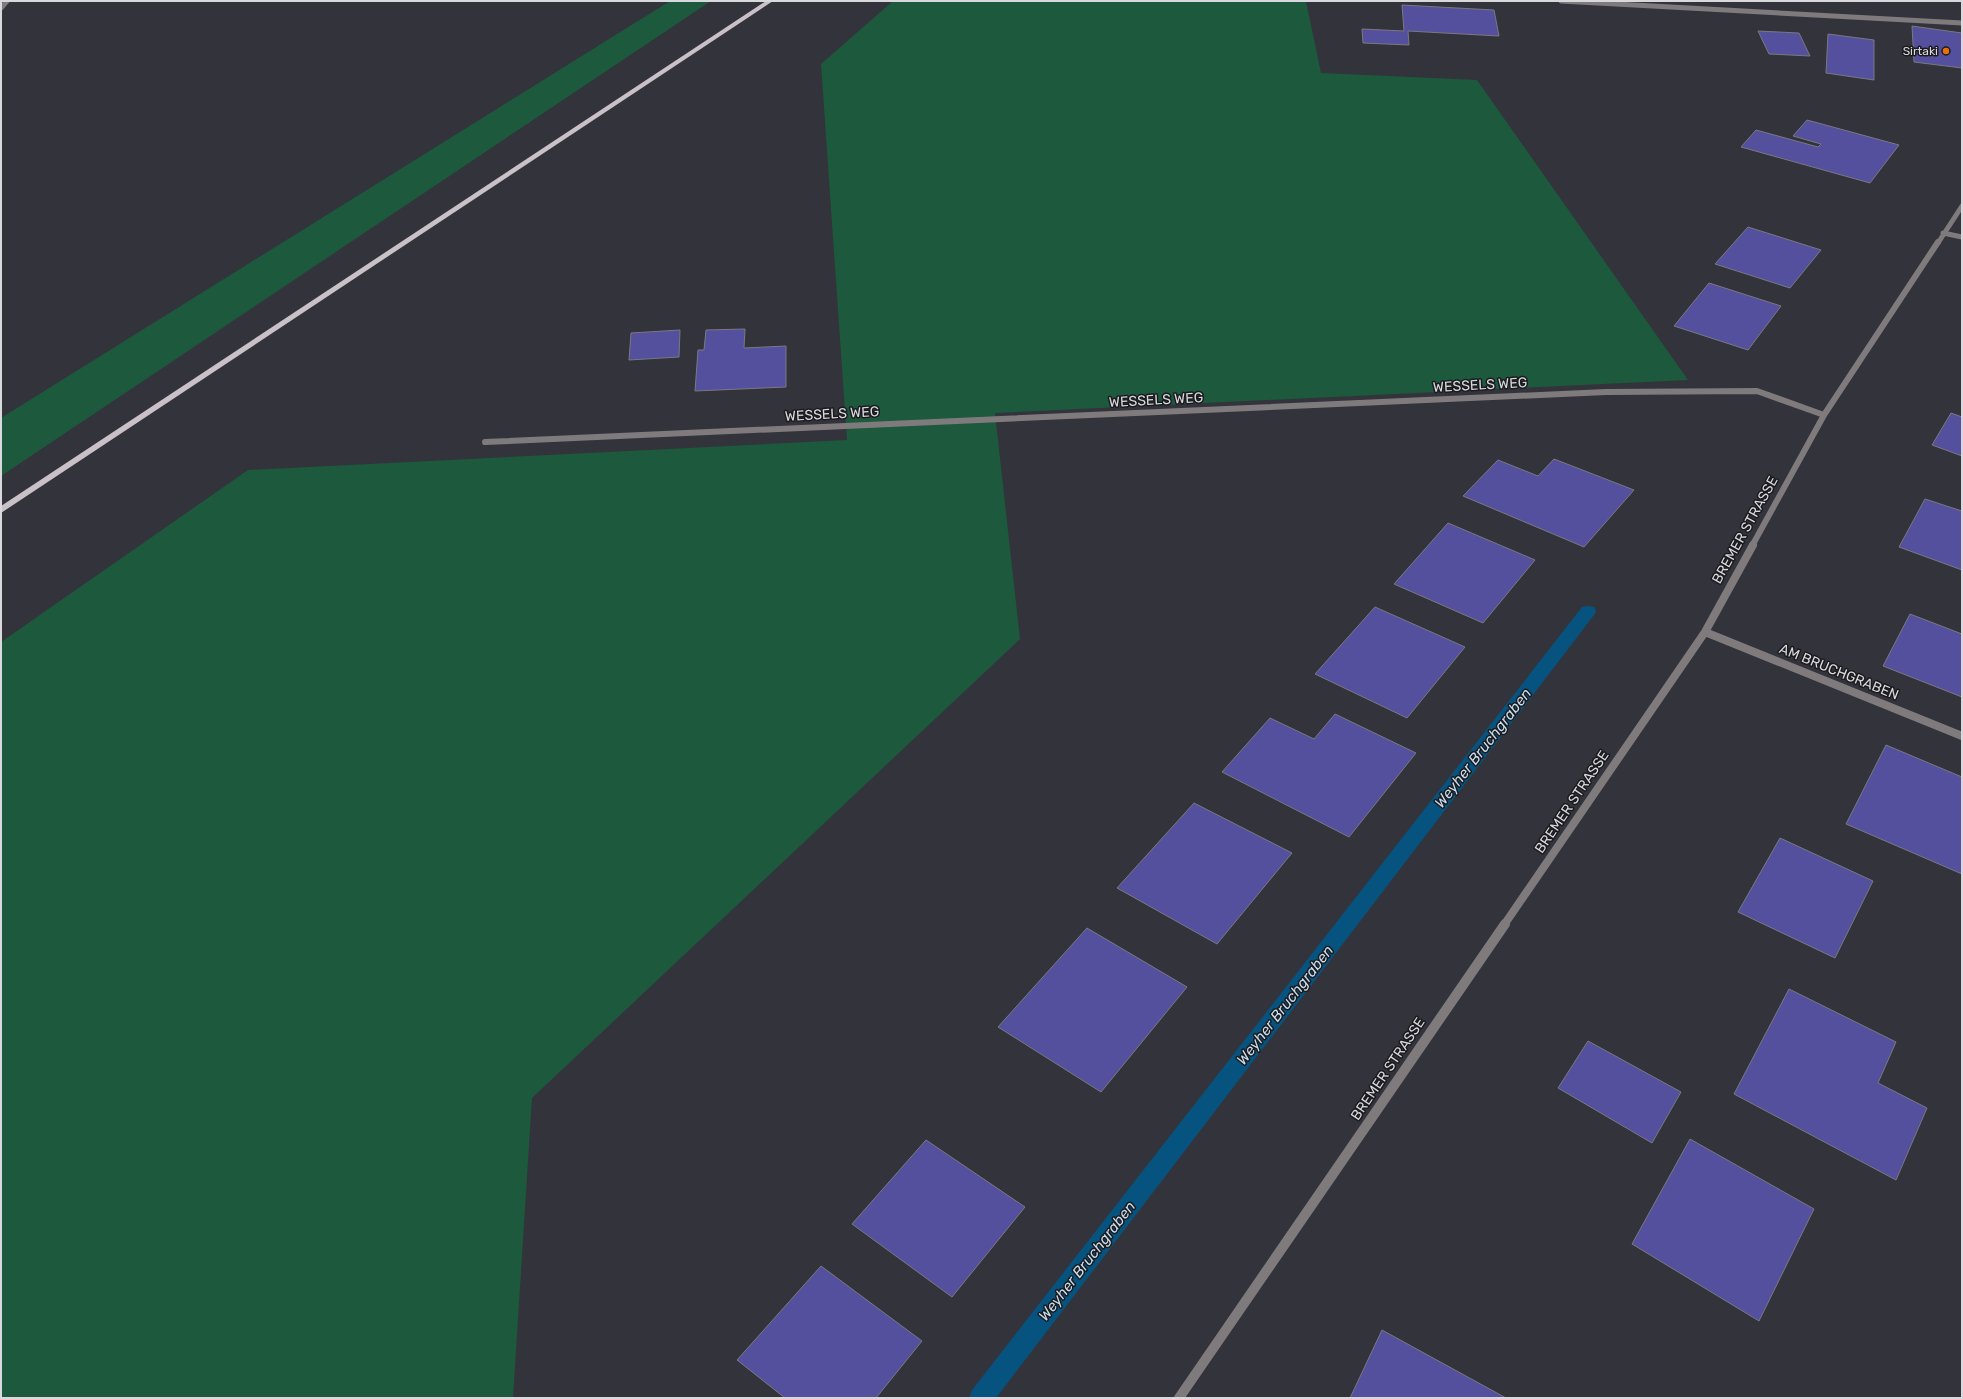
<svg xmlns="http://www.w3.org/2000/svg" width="1963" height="1399" viewBox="0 0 1963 1399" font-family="Rubik,sans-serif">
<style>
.green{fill:#1d593d}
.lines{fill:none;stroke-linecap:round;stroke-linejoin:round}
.stream{fill:#07537f;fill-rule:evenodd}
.building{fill:#54509e;stroke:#797983}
.minor-far3{stroke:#7f7b7d;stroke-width:5}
.minor-far2{stroke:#7f7b7d;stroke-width:6}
.minor-far1{stroke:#7f7b7d;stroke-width:8}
.minor{stroke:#7f7b7d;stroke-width:10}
.primary{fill:#c9c1c7;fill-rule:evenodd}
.food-dot{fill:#e8710a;stroke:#1b1b1f;stroke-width:1.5}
.labels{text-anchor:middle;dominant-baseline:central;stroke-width:3;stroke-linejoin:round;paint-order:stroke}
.far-poi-label{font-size:12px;fill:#d8d8dd;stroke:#1b1b1f;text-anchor:end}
.street-label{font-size:14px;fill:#d8d8dd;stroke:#1b1b1f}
.water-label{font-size:15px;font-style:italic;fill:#c9dded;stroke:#1b1b1f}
</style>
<rect width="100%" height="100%" fill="#33333b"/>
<path class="green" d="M670 1H711L1 476V418Z
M893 1H1306L1321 73 1477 80 1688 380 995 413 1020 639 532 1098 513 1398H1V642L248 470 847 440 821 64Z"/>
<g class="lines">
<path class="stream" d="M1588 606 1594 607 1596 611 1594 615 996 1398H969L972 1390 1582 607Z"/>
</g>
<path class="building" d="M1402 5 1494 10 1499 36 1408 31 1409 45 1363 43 1362 29 1404 31Z
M1912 26 1962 33V68L1914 62Z
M1758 31 1799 33 1810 56 1769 54Z
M1828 34 1874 40V80L1826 73Z
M1807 120 1899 145 1870 183 1741 147 1756 130 1818 147 1821 144 1793 136Z
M1748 227 1821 250 1790 288 1715 264Z
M1709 283 1781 306 1748 350 1674 326Z
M745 329 744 348 786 346V387L695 391 698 350H704L706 330Z
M680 330 679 357 629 360 631 333Z
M1951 413 1962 417V456L1932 445Z
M1554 459 1634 490 1584 547 1463 496 1498 460 1538 476Z
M1925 499 1962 511V570L1899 547Z
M1448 523 1535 560 1483 623 1394 584Z
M1375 607 1465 647 1407 718 1315 674Z
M1910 614 1962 634V697L1883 666Z
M1335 714 1416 753 1349 837 1222 772 1270 718 1314 739Z
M1886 745 1962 777V874L1846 824Z
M1194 803 1292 853 1217 944 1117 888Z
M1780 838 1873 881 1835 958 1738 912Z
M1087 928 1187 987 1101 1092 998 1027Z
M1789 989 1896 1042 1878 1083 1927 1108 1896 1180 1734 1094Z
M1588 1041 1681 1092 1652 1143 1558 1088Z
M1690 1139 1814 1209 1759 1321 1632 1244Z
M926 1140 1025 1207 952 1297 852 1224Z
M821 1266 922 1341 876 1398H785L737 1360Z
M1382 1330 1506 1398H1350Z"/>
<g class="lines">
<path class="minor-far3" d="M1561 1 1962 23
M1 8 7 1
M1943 233 1962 237
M1938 243 1962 206"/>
<path class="minor-far2" d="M485 442 1606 392 1757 391 1824 415
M1752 546 1824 415 1938 242"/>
<path class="minor-far1" d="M1705 632 1962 736
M1504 925 1705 632 1753 545"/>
<path class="minor" d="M1179 1398 1505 924"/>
<path class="primary" d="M766 1H773L1 513V506Z"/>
</g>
<circle class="food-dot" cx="1946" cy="51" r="4"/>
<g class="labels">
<g class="far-poi-label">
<text x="1938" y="51">Sirtaki</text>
</g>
<g class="street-label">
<text transform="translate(1480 385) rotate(-3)">WESSELS WEG</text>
<text transform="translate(1156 400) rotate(-3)">WESSELS WEG</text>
<text transform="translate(832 414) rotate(-3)">WESSELS WEG</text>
<text transform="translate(1745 530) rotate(-61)">BREMER STRASSE</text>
<text transform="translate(1839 672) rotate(22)">AM BRUCHGRABEN</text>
<text transform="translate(1572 802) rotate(-56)">BREMER STRASSE</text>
<text transform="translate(1388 1069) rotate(-56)">BREMER STRASSE</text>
</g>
<g class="water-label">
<text transform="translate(1483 748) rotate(-52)">Weyher Bruchgraben</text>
<text transform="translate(1285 1005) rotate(-52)">Weyher Bruchgraben</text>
<text transform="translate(1087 1261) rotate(-52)">Weyher Bruchgraben</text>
</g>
</g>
<rect width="1963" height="1399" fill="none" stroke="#d8d8dd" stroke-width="4"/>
</svg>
